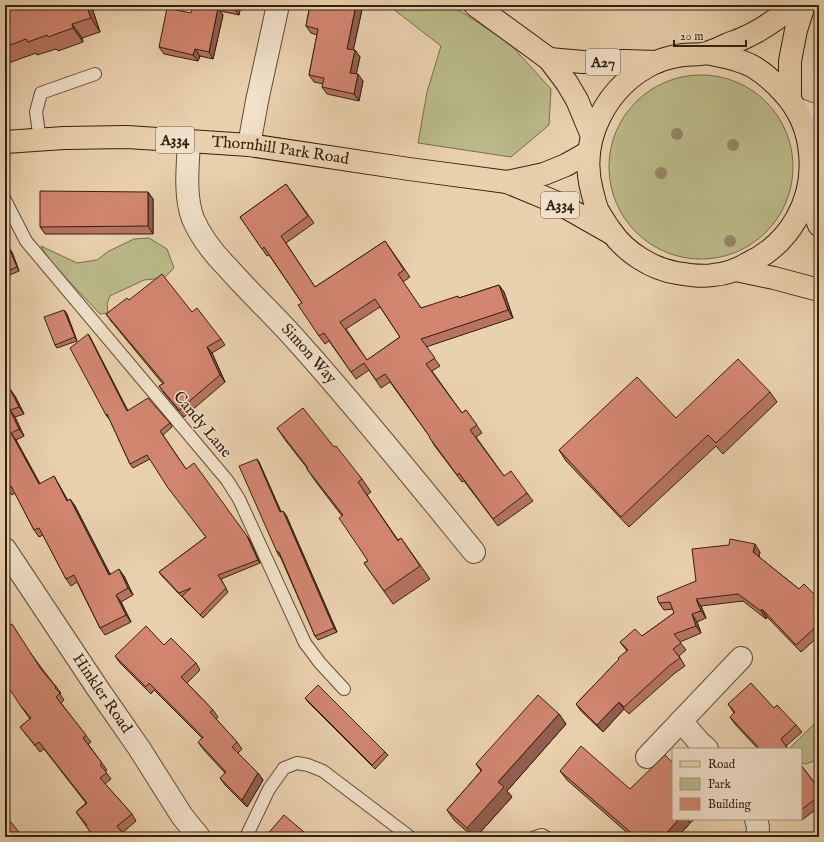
<svg xmlns="http://www.w3.org/2000/svg" width="824" height="842" viewBox="0 0 824 842" font-family="'IM FELL English',serif">
<style>
.green{fill:#baba88;stroke:#766e4b}
.lines{fill:none;stroke-linecap:round;stroke-linejoin:round}
.service-casing{stroke:#614d36;stroke-width:14}
.minor-casing{stroke:#614d36;stroke-width:24}
.primary-casing{stroke:#33210e;stroke-width:24}
.service{stroke:#f1e1ca;stroke-width:12}
.minor{stroke:#f1e1ca;stroke-width:22}
.primary{stroke:#ead1ae;stroke-width:22}
.tree{fill:#988566}
.wall{fill:#b57360;stroke:#33210e;fill-rule:evenodd}
.shaded-wall{fill:#935e4e;stroke:#33210e}
.building{fill:#d28670;stroke:#33210e;fill-rule:evenodd}
.labels{text-anchor:middle;dominant-baseline:central;stroke-width:3;stroke-linejoin:round;paint-order:stroke}
.shield{fill:#f1e1ca;stroke:#6c5b46;stroke-width:1}
.shield-label{font-size:15px;font-weight:bold;fill:#33210e}
.street-label{font-size:16px;fill:#33210e;stroke:#f1e1ca}
</style>
<rect width="100%" height="100%" fill="#ead1ae"/>
<filter id="stains"><feTurbulence type="fractalNoise" baseFrequency=".005" numOctaves="4"/><feColorMatrix values="0 0 0 0 .2 0 0 0 0 .09 0 0 0 0 .02 0 0 0 .5 -.17"/></filter>
<radialGradient id="worn" r=".72"><stop offset=".6" stop-color="#630" stop-opacity="0"/><stop offset="1" stop-color="#630" stop-opacity=".3"/></radialGradient>
<path class="green" d="M388 5H451L509 43 551 89 549 125 511 157 418 143 427 92 441 46Z
M609 167a92 92 0 1 1 184 0a92 92 0 1 1-184 0Z
M149 238 167 249 174 268 164 278 144 280 110 296 107 304 108 313 100 314 51 262 41 246 77 263 97 260 109 251 134 239Z
M819 719V759L806 764 801 763V749H789Z"/>
<g class="lines">
<defs>
<path id="service" d="M40 140 36 112 41 93 95 74
M5 200 26 241 227 480 239 499 305 643 320 663 344 689
M246 837 269 789 284 768 297 763 308 765 323 771 410 837
M535 837 542 835 546 837"/>
<g id="minor">
<path d="M796 109 819 117"/>
<path id="s1" d="M189 141C188 165 184 195 193 219 201 237 214 254 228 268 250 293 275 316 297 341 358 409 416 481 474 552"/>
<path d="M249 145 257 101 278 5"/>
<path id="s2" d="M5 549 98 689 139 748 182 816 199 837"/>
<path d="M681 721 699 742 707 749"/>
<path d="M647 757 741 658"/>
<path d="M756 819 758 827 757 837"/>
</g>
<g id="primary">
<path d="M475 5 549 59 567 83 577 100 592 136"/>
<path d="M706 53C722 56 738 59 752 66 764 73 774 82 783 92 799 109 808 130 810 153 815 200 790 244 747 264 737 270 725 274 713 275 701 277 689 275 677 273 652 269 625 252 611 231 606 225 602 217 598 211 595 205 594 198 592 191 578 139 607 85 656 62 664 59 675 56 683 55 691 54 700 55 707 53 713 51 720 48 726 45 733 42 741 40 748 36 765 28 780 17 795 5"/>
<path d="M549 59 583 62 625 61 657 62"/>
<path d="M790 99V61L796 30 804 5"/>
<path id="s3" d="M5 142 64 138 127 137 189 141 249 145 409 169 507 182 560 204 611 233"/>
<path d="M507 182 544 174 566 165 589 152"/>
<path d="M807 194 819 225"/>
<path d="M736 270 774 278 819 290"/>
</g>
</defs>
<use href="#service" class="service-casing"/>
<use href="#minor" class="minor-casing"/>
<use href="#primary" class="primary-casing"/>
<use href="#service" class="service"/>
<use href="#minor" class="minor"/>
<use href="#primary" class="primary"/>
</g>
<g class="tree">
<circle cx="677" cy="134" r="6"/>
<circle cx="733" cy="145" r="6"/>
<circle cx="661" cy="173" r="6"/>
<circle cx="730" cy="241" r="6"/>
</g>
<path class="wall" d="M5 5H91L100 32 82 38 83 42 58 51 56 49 37 55 36 53 6 64 5 61Z
M206 5H241L239 15 220 11 223 15 213 59 200 56 198 61 164 54 159 47 191 13Z
M310 5H363L353 50H355L360 57 356 74 363 81 359 101 327 94 322 87 323 84 314 82 309 75 317 35 311 33 306 26Z
M286 184 314 223 286 243 315 287 385 241 410 277 403 282 421 308 459 298 499 285 504 292 513 318 426 347 440 366 432 371 462 413 466 410 482 433 476 437 504 476 527 493 533 501 498 526 464 481 462 482 434 445 430 437 390 382 381 388 369 370 356 379 329 341 325 344 319 336 302 303 269 255 267 256 240 217ZM380 307 400 337 367 360 346 329Z
M148 192 153 199V234H45L40 227Z
M5 250 12 252 19 271 5 277Z
M129 300 192 312 221 339 225 345 212 353 225 382 184 417 164 393 159 386 163 384 111 321 106 314Z
M64 310 67 314 77 341 57 348 55 345Z
M88 334 90 337 128 411 170 423 172 427 163 435 186 469 249 539 260 563 221 579 228 592 203 618 185 600 183 597H182L162 576 159 572 206 537 150 459 133 468 130 464 109 418V419L106 415Z
M8 390 15 396 24 414 15 417 24 436 16 440 40 484 58 483 68 501 70 499 75 506 110 574 124 576 133 595 121 602 131 622 105 635 100 628 77 582 71 586 66 579 43 535 39 537 34 530 15 493 12 495 7 488Z
M770 392 777 402 723 454 716 446 629 527 566 461 559 450Z
M277 428 334 447 362 479 371 492 367 495 398 540 401 538 430 579 393 604 364 563 368 561 342 516 316 482 307 469V468L286 441Z
M257 459 259 462 281 512 286 515 337 632 318 640 315 636 280 556H279L277 552Z
M760 552 759 557 799 589 819 599V636L801 652 767 617 766 619 743 601 701 606 706 618 697 622 701 633 680 642 686 650 679 656 685 666 675 673 629 714 624 709 603 732 581 711 576 704 627 651 620 642 642 636 674 613 673 609 664 610 659 603 696 581Z
M10 625 43 670 61 693 60 694 64 700 61 703 91 742 88 744 107 770 105 771 111 779 105 784 132 814 136 821 122 833 126 837H94L76 812 86 803 44 749 40 752 20 727 30 719 20 705Z
M164 645 196 663 200 670 187 683 213 710 218 717 216 719 237 742 242 749 238 753 258 773 263 780 247 807 225 785 220 778 225 773 203 749 198 742 202 738 154 690 151 694 120 663 115 656Z
M305 698 385 752 388 755 375 769 308 702Z
M728 704 774 708 796 725 802 732 786 746 788 749H758L735 724 730 717 734 713Z
M559 714 566 724 507 791 512 797 476 837H473L454 820 447 810 481 771 476 764Z
M801 765 819 789V807L802 820 801 818Z
M560 771 630 789 673 819H695L690 823 678 837H632L567 780Z"/>
<path class="shaded-wall" d="M86 5H91L100 32 91 18Z
M235 5H241L239 15 234 8Z
M356 5H363L352 56 347 49Z
M218 8 223 15 213 59 209 52Z
M72 24 82 38 83 42 73 28Z
M195 49 200 56 198 61 193 55Z
M355 50 360 57 355 80 350 73Z
M358 74 363 81 359 101 354 94Z
M148 192 153 199V234L148 226Z
M9 248 12 252 19 271 17 267Z
M499 285 504 292 513 318 508 310Z
M64 310 67 314 77 341 75 337Z
M88 334 90 337 130 415 127 411Z
M207 347 212 353 225 382 220 375Z
M5 384 11 398 5 389Z
M10 389 15 396 24 414 19 407Z
M10 410 15 417 24 436 19 429Z
M11 433 16 440 44 491 39 484Z
M257 459 259 462 283 516 280 512Z
M54 476 58 483 72 508 67 501Z
M70 499 75 506 114 582 109 575Z
M283 511 286 515 337 632 334 628Z
M247 536 249 539 260 563 258 560Z
M755 544 760 552 758 560 753 552Z
M119 569 124 576 133 595 128 588Z
M116 595 121 602 131 622 126 615Z
M696 599 701 606 706 618 701 611Z
M762 609 767 617 766 619 761 611Z
M692 614 697 622 701 633 696 626Z
M5 615 14 632 9 625 5 618Z
M619 702 624 709 603 732 597 725Z
M559 714 566 724 507 791 512 797 476 837H474L467 828 498 782Z
M258 773 263 780 247 807 242 800Z
M679 819H687L690 823 678 837H663Z"/>
<path class="building" d="M5 5H86L91 18 72 24 73 28 48 37 47 35 28 42 26 39 5 47Z
M193 5H204L218 8 209 52 195 49 193 55 159 47 167 8 191 13Z
M220 5H235L234 8Z
M310 5H356L347 49 355 50 350 73 358 74 354 94 322 87 324 78 309 75 318 29 306 26Z
M286 184 308 216 281 236 315 287 385 241 404 270 398 274 421 308 458 296 459 298 499 285 508 310 421 339 435 358 426 364 462 413 466 410 477 425 470 430 504 476 511 471 527 493 493 519 459 473 457 475 429 437H430L385 374 376 380 364 363 351 372 324 333 319 336 298 305 302 303 264 247 262 249 240 217ZM375 299 400 337 367 360 340 322Z
M40 191 148 192V226L40 227Z
M9 248 17 267 5 272V250Z
M162 274 192 312 197 308 221 339 207 347 220 375 179 410 159 386 164 383 106 314 127 298 129 300Z
M64 310 75 337 55 345 44 317Z
M88 334 127 411 148 398 170 423 160 431 186 469 194 463 247 536 258 560 218 575 226 588 200 615 182 596 191 588 179 593 159 572 206 537 168 488 147 455 130 464 107 414 106 415 70 348Z
M738 359 770 392 716 443 708 435 621 517 559 450 637 377 676 418Z
M5 389 6 391 10 389 19 407 10 410 19 429 11 433 39 484 54 476 67 501 70 499 109 575 119 569 128 588 116 595 126 615 100 628 74 575 66 579 39 528 34 530 11 486 7 488 5 484Z
M303 408 334 447 336 446 362 479 358 482 398 541 401 538 420 566 384 591 364 563 368 561 339 518 343 515 307 469 308 468 277 428Z
M257 459 280 512 283 511 334 628 315 636 279 552H277L239 466Z
M730 539 755 544 753 552 799 589 804 584 819 599V624L796 645 762 609 761 611 738 594 696 599 701 611 692 614 696 626 674 634 681 643 673 649 680 658 670 665 624 707 619 702 597 725 576 704 619 659 618 658 628 650 620 642 635 629 642 636 674 613 670 602 659 603 657 597 696 581 692 549 729 545Z
M5 618 9 625 12 624 41 669 56 687 55 688 60 693 56 697 86 735 83 738 102 763 100 765 107 773 100 778 132 814 117 826 126 837H94L86 826 87 825 76 812 87 803 39 742 35 745 20 727 31 718 20 705 5 682Z
M146 626 164 645 171 638 196 663 181 677 213 710 210 712 237 742 232 747 258 773 242 800 220 778 226 772 198 742 203 737 149 683 146 687 115 656Z
M751 683 774 708 777 705 796 725 781 739 788 749H760L730 717 735 712 728 704Z
M318 685 385 752 372 765 305 698Z
M538 695 559 714 498 782 504 787 467 828 447 810 482 770 476 764Z
M581 746 630 789 665 755 673 763V819H679L663 837H636L560 771Z
M801 765 819 789V796L801 810Z
M5 815 23 837H5Z
M284 815 310 837H265Z"/>
<g class="labels">
<g class="shield">
<rect x="586" y="49" width="34" height="26" rx="3"/>
<rect x="156" y="127" width="38" height="26" rx="3"/>
<rect x="541" y="192" width="38" height="26" rx="3"/>
</g>
<g class="shield-label">
<text x="603" y="62">A27</text>
<text x="175" y="140">A334</text>
<text x="560" y="205">A334</text>
</g>
<g class="street-label">
<text stroke="none"><textPath href="#s3" startOffset="276">Thornhill Park Road</textPath></text>
<text stroke="none"><textPath href="#s1" startOffset="257">Simon Way</textPath></text>
<text transform="translate(202 425) rotate(50)">Candy Lane</text>
<text stroke="none"><textPath href="#s2" startOffset="174">Hinkler Road</textPath></text>
</g>
</g>
<rect width="824" height="842" fill="none" stroke="#ead1ae" stroke-width="20"/>
<rect x="6" y="6" width="812" height="830" fill="none" stroke="#33210e" stroke-width="2"/>
<rect x="10" y="10" width="804" height="822" fill="none" stroke="#33210e"/>
<rect x="672" y="748" width="130" height="72" fill="#f1e1ca" stroke="#a5947f"/>
<rect x="680" y="761" width="20" height="6" fill="#ead1ae" stroke="#a5947f"/>
<text x="708" y="768" font-size="12" fill="#33210e">Road</text>
<rect x="680" y="778" width="20" height="12" fill="#baba88" stroke="#a5947f"/>
<text x="708" y="788" font-size="12" fill="#33210e">Park</text>
<rect x="680" y="798" width="20" height="12" fill="#d28670" stroke="#a5947f"/>
<text x="708" y="808" font-size="12" fill="#33210e">Building</text>
<path d="M674 40v6h72v-6" fill="none" stroke="#33210e" stroke-width="2"/>
<text x="680" y="40" font-size="12" fill="#33210e" stroke="#f1e1ca" stroke-width="3" paint-order="stroke">20 m</text>
<rect width="100%" height="100%" filter="url(#stains)"/>
<rect width="100%" height="100%" fill="url(#worn)"/>
</svg>
